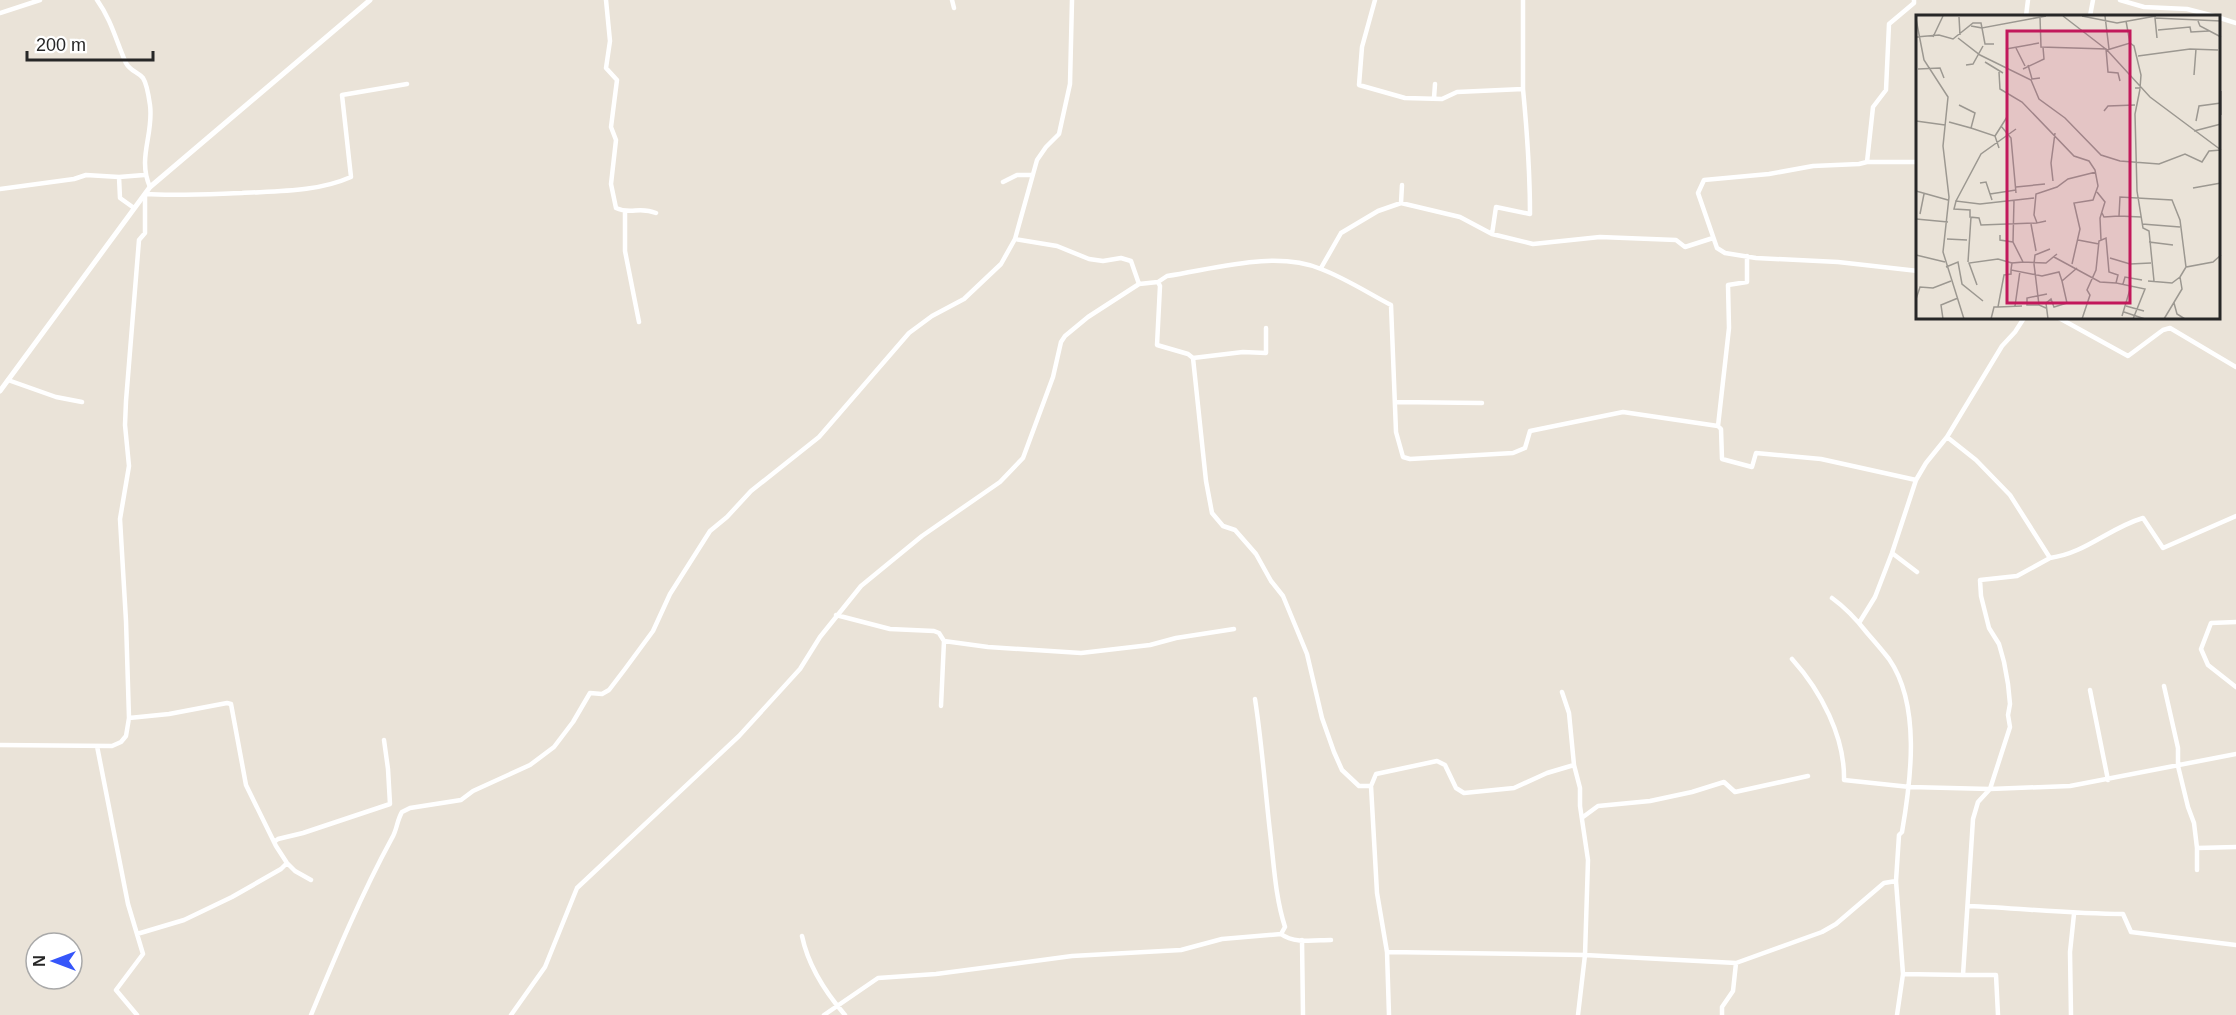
<svg xmlns="http://www.w3.org/2000/svg" width="2236" height="1015" viewBox="0 0 2236 1015" font-family="Arial,sans-serif">
<style>
.lines{fill:none;stroke-linecap:round;stroke-linejoin:round}
.minor{stroke:#fff;stroke-width:4.5}
.tertiary{stroke:#fff;stroke-width:5}
.inset-road{fill:none;stroke:#9c9891;stroke-width:1.5}
.view{fill:#c2185b;fill-opacity:0.15;stroke:#c2185b;stroke-width:3}
.inset-edge{fill:none;stroke:#272727;stroke-width:3}
</style>
<rect width="100%" height="100%" fill="#eae3d8"/>
<g class="lines">
<path class="minor" d="M97 0C112 21 116 41 126 63 130 71 138 72 143 78 147 84 149 98 150 105 154 134 137 158 150 187
M606 0 610 41 606 68 617 80 611 127 616 140 611 184 616 208C631 215 639 206 656 213
M952 0 954 8
M1375 0 1362 47 1359 85 1405 98 1442 99 1457 92 1523 89V0
M2120 0 2144 7 2187 9 2214 16
M0 13 40 0
M2026 16 2028 0
M2090 16 2093 0
M2220 18 2236 23
M1434 98 1435 84
M1867 162 1873 107 1886 90 1889 24 1914 3V0
M1918 162H1867L1859 164 1813 166 1769 174 1704 180 1698 193 1717 248 1725 253 1756 258 1838 262 1918 271
M119 177 120 198 134 208
M1003 182 1017 175H1032
M0 189 74 179 86 175 119 177 144 175
M1401 203 1402 185
M625 212V251L639 322
M1492 234 1496 207 1530 214C1530 172 1527 131 1523 89
M1015 239 1057 246 1089 259 1103 261 1121 258 1131 261 1139 284
M1321 268 1341 233 1378 211 1401 203 1460 217 1492 234 1533 244 1600 237 1676 240 1685 247 1713 238
M1158 282 1160 286 1157 345 1188 354 1193 358 1206 481 1212 513 1223 526 1235 530 1256 554 1271 581 1283 596 1307 654 1322 718 1334 752 1342 770 1359 786H1371L1376 774 1437 761 1445 765 1456 788 1464 793 1514 788 1547 773 1574 765 1569 713 1562 692
M2059 318 2128 356 2163 330 2170 328 2236 367
M1193 358 1243 352 1266 353V328
M8 380 56 397 82 402
M1395 402 1482 403
M1718 426 1729 328 1728 285 1747 282V256
M1947 437 1976 460 2010 495 2050 558C2086 553 2109 528 2143 518L2163 548 2236 516
M1892 553 1917 572
M1832 598C1846 608 1857 620 1868 634 1875 642 1882 650 1889 659 1921 705 1911 780 1902 832L1899 835 1896 881
M836 615 890 629 934 631 939 633 944 641 988 647 1081 653 1150 645 1176 638 1234 629
M2236 622 2211 623 2201 649 2208 665 2236 687
M1859 623 1875 597 1892 553 1916 480 1926 463 1947 437 2002 346 2015 332 2024 318
M1792 659C1821 691 1845 737 1844 780L1910 787 1990 789 2070 786 2236 754
M2164 686 2178 748V766L2188 807 2194 823 2197 848 2236 847
M2090 690 2108 780
M1255 699C1262 744 1265 788 1270 832 1274 864 1275 896 1285 927L1281 934
M941 706 944 641
M129 718 169 714 227 703 231 704 246 785 276 846 287 863 295 871 311 880
M0 745 112 746 121 742 126 736 129 718 126 621 120 519 129 466 125 425 126 401 139 240 145 233V194C177 196 210 194 242 193 278 191 317 192 351 177L342 95 407 84
M97 746 128 904 143 954 116 990 137 1015
M1574 765 1580 788V806L1588 860 1585 955 1578 1015
M1371 786 1377 893 1387 952 1389 1015
M1583 817 1598 806 1650 801 1692 792 1724 782 1735 792 1808 776
M274 842 278 839 303 833 390 804 388 769 384 740
M2197 848V870
M1968 906C2020 908 2071 914 2123 914L2131 932 2236 945
M137 934 184 920 232 897 281 869 287 863
M802 936C808 965 826 993 845 1015
M1302 940 1303 1015
M1387 952 1585 955 1736 963 1822 932 1836 924 1884 883 1896 881 1903 974 1963 975 1973 819 1978 802 1990 789 2010 727 2008 715 2010 704 2008 684 2004 662 1999 644 1989 628 1981 596 1980 580 2017 576 2050 558
M1963 975H1996L1998 1015
M311 1015C336 955 361 895 392 838 397 830 397 820 402 812L410 808 461 800 473 791 530 765 554 747 573 722 590 693 602 694 609 690 625 669 653 631 670 594 710 531 727 517 751 491 819 437 909 333 932 316 964 299 1001 264 1015 239 1037 160 1046 147 1059 134 1070 84 1072 0
M511 1015 545 967 577 888 739 736 800 669 820 637 861 586 922 536 1000 482 1023 458 1053 377 1061 342 1065 336 1088 317 1139 284 1158 282 1167 276C1214 269 1275 250 1321 269 1345 278 1368 293 1391 305L1396 432 1403 457 1410 459 1513 453 1525 448 1530 431 1623 412 1718 426 1721 429 1722 459 1752 467 1756 453 1821 459 1916 480
M824 1015 878 978 936 974 1072 956 1181 950 1222 939 1281 934C1294 944 1316 940 1331 940
M1722 1015V1007L1733 991 1736 963
M1897 1015 1903 974
M2071 1015 2070 952 2074 914"/>
<path class="tertiary" d="M0 391 150 187 370 0"/>
</g>
<g transform="translate(1916 15)">
<rect width="304" height="304" fill="#eae3d8"/>
<path class="inset-road" d="M147 1 191 35 234 82 305 135M166 1 201 8 240 1M189 1 193 34M43 2 44 20M124 2 125 32 190 34 192 57 202 58 204 66M0 4 8 45 32 82 27 131 33 182 27 237 48 304M210 6 214 28M282 6 284 11 305 22M55 11 66 13 69 29H78M242 15 274 12 275 17 293 16M0 22 23 20 37 24 57 8H65L66 13 130 1M17 22 27 1M42 23 64 40 115 65 123 84 149 103 185 140 204 146 243 149 269 139 286 147 293 136 305 135M241 23 239 3 305 6M100 33 109 51M90 34 123 28M191 35 214 28 218 31 225 60 224 73H219M222 41 274 34 302 35M69 47 87 58M50 50 57 49 67 31M112 50 116 64 124 63M2 54 24 53 28 63M107 54 128 44 127 32M83 57 84 74 106 87 158 141 173 146 179 155 182 171 177 185 158 188 164 214 156 249M278 60 280 34M224 74 219 99 221 176 227 213 233 216 238 266M305 76V100M188 96 192 91 219 90M0 106 29 110M280 106 283 91 305 88M33 107 55 113 59 98 43 90M85 111 95 123 100 178M55 113 79 121 83 133M278 116 305 109M79 121 91 102M137 166 135 148 139 118M64 168 70 167 76 185M100 172 129 169M277 173 305 168M0 176 32 185M181 177 189 187 184 203 185 225M74 179 100 175M118 183 64 189 40 186 38 194 54 195V202L63 203 65 210 121 208M98 185 97 227 107 247 96 248 95 255 126 261 143 257 146 266M40 186 65 139 100 114M186 198 188 202 203 201M4 199 8 179M225 202 203 201 204 182 256 185 264 205 270 252 297 247 305 240M0 204 32 207M130 206 121 208 118 200 120 179 141 172 152 164 180 157M115 209 120 236M226 209 264 212M84 220V225L97 227M31 224 51 225M162 225 183 229M233 227 257 230M0 240 29 247M138 242 184 267 200 268M194 243 214 249 235 248M52 247 55 202M107 247 130 248 141 239M30 252 42 247 46 269 67 286M232 266 256 268 264 262M207 269 209 262 226 265M61 270 53 248 82 244 96 248M0 284 4 272 17 273 35 266M258 288 261 299 269 304M123 290H111V283L131 279M99 291 104 256M210 291 228 296M82 292 106 291M130 293 123 290 118 249 119 240 134 234M208 297 229 304M206 301 215 271M27 304 25 290 42 283M75 304 78 292H82L88 260 95 259V255M132 304 130 288 135 284 138 292 151 288 146 266 161 253M166 304 174 280 171 275 180 255 183 226 190 223 193 257 202 260 200 268 229 274 217 304M248 304 266 274 264 262 270 252"/>
<path class="view" d="M91 16H214V288H91Z"/>
<rect width="304" height="304" class="inset-edge"/>
</g>
<g transform="translate(54 961) rotate(270)"><circle r="28" fill="#ffffff" stroke="#a9a9a9" stroke-width="1.5"/>
<path d="M0-4.5L10 22L0 15L-10 22Z" fill="#3656fa"/>
<text y="-9" font-size="16" font-weight="bold" text-anchor="middle" fill="#272727">N</text>
</g>
<path d="M27 51v9h126v-9" fill="none" stroke="#272727" stroke-width="3"/>
<text x="36" y="51" font-size="18" fill="#272727" stroke="#ffffff" stroke-width="4.5" paint-order="stroke">200 m</text>
</svg>
